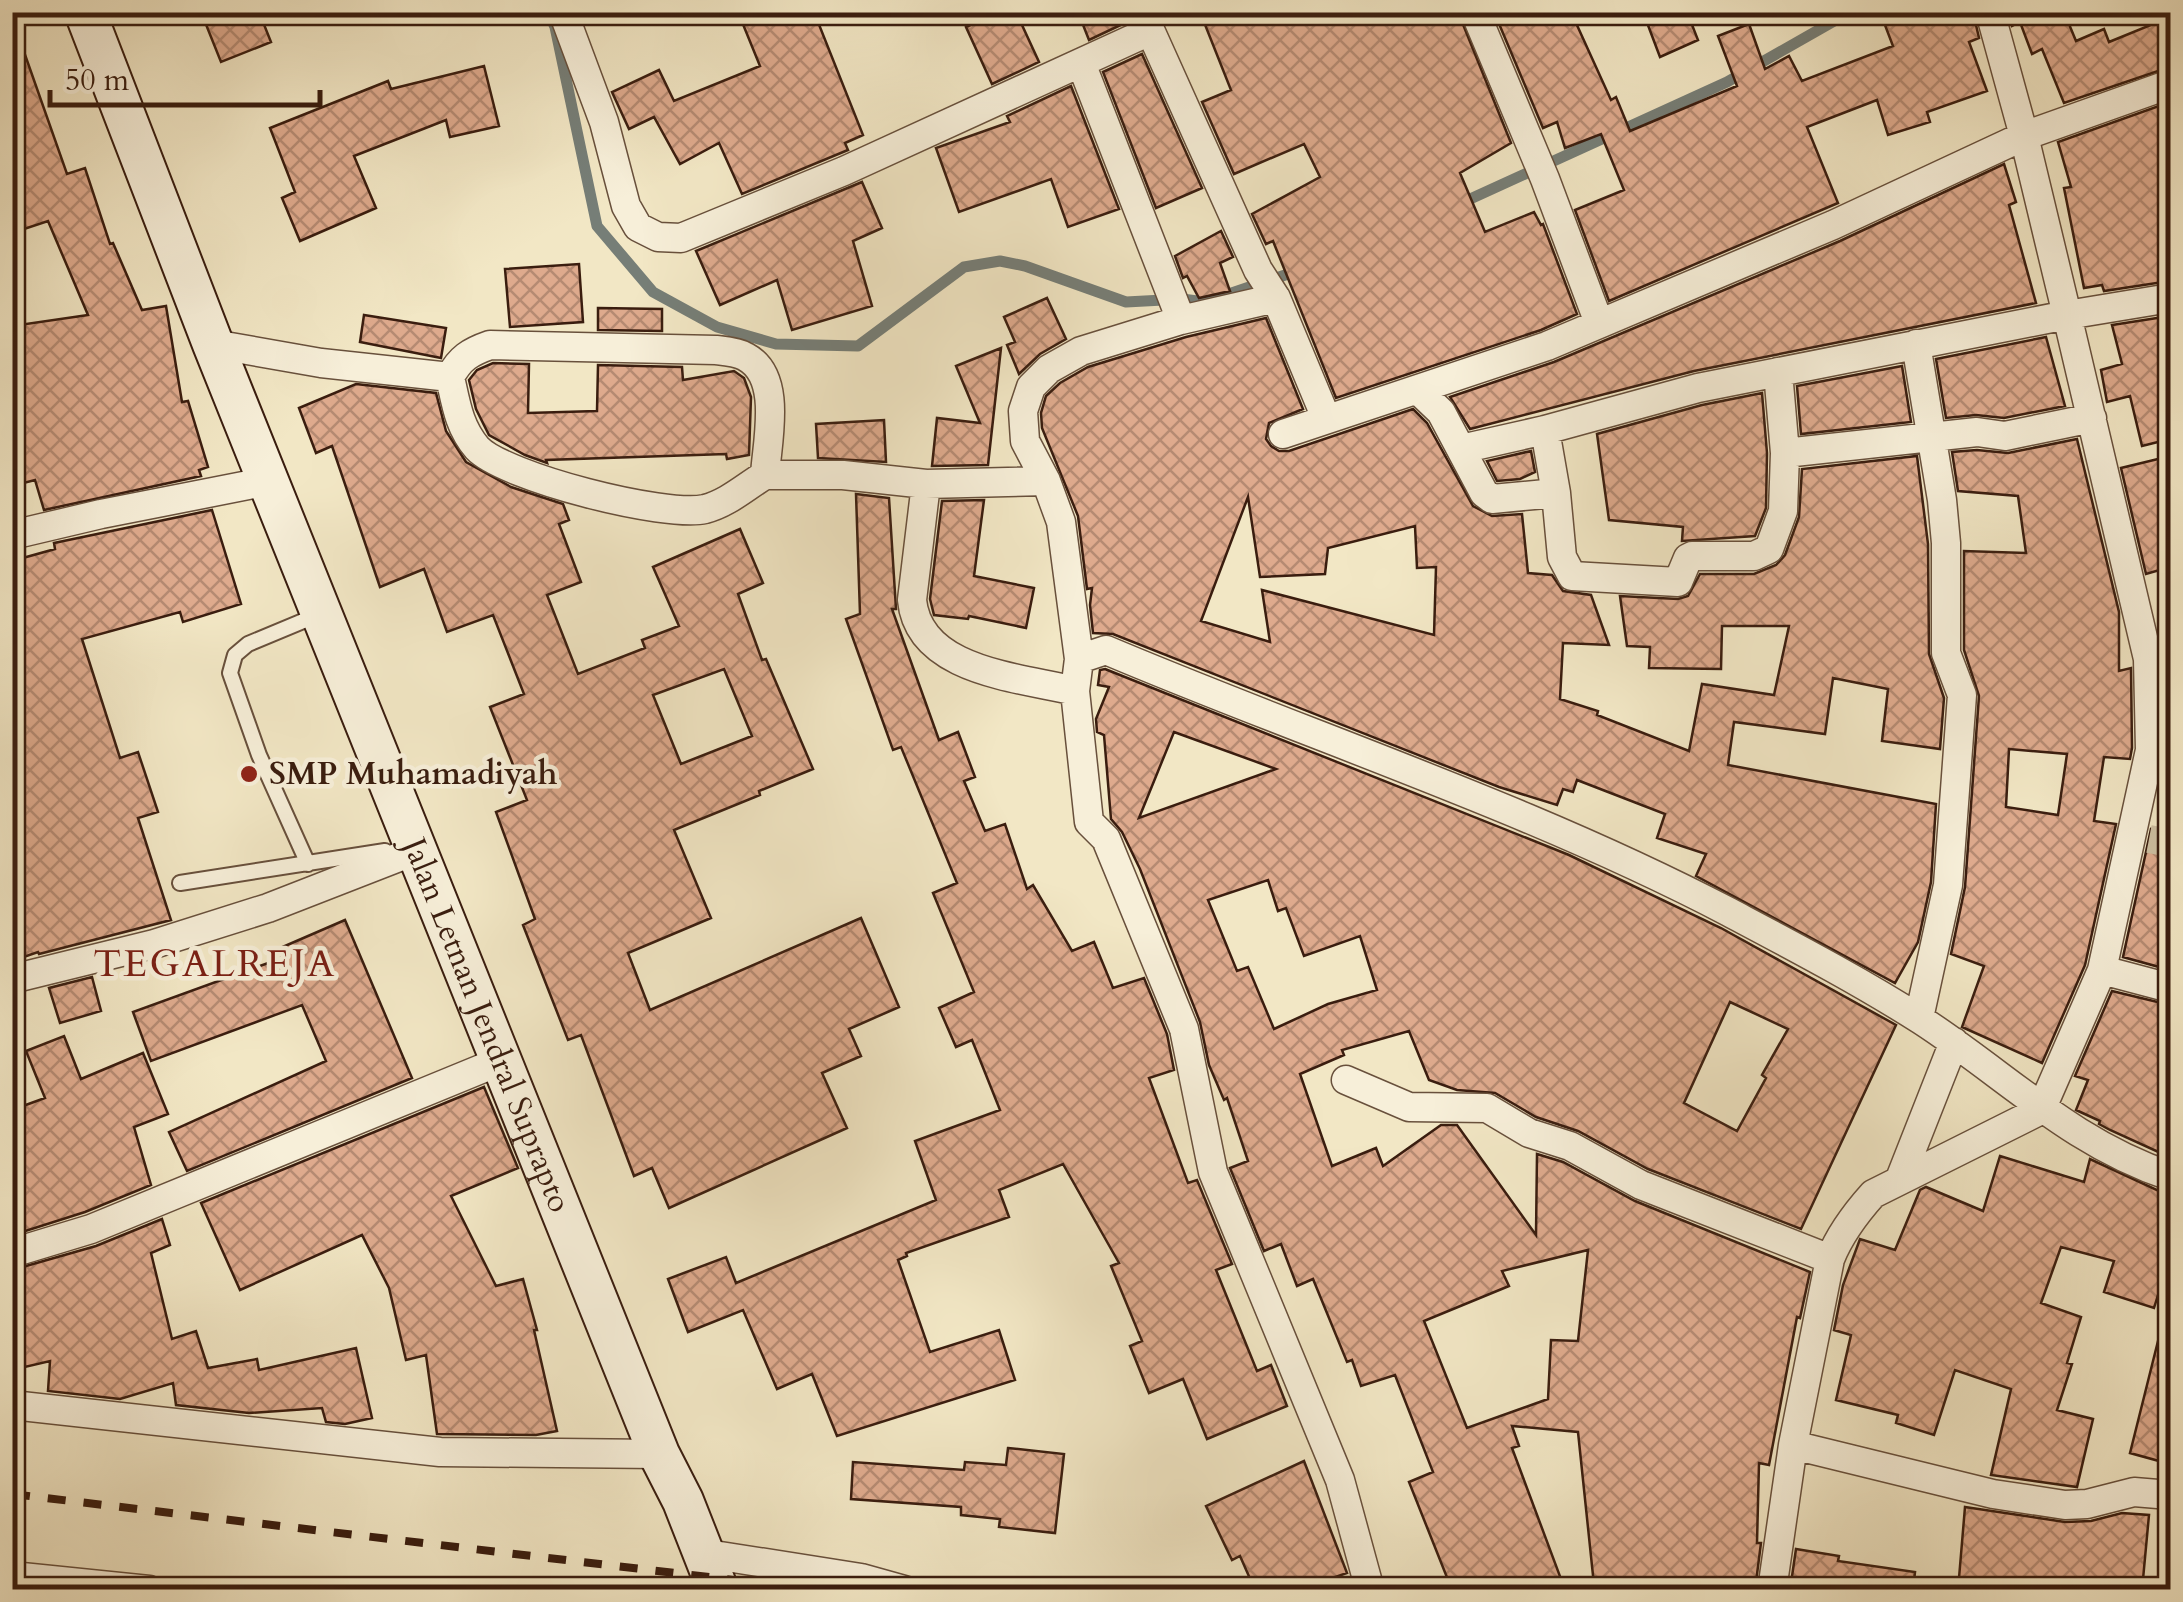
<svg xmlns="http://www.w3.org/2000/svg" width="2183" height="1602" viewBox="0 0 2183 1602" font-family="Cardo,serif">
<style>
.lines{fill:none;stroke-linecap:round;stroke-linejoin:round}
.stream{stroke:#767e77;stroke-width:11}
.building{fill:url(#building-cross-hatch);stroke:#3a1d0f;stroke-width:2.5;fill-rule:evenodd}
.street-tunnel{stroke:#cdbfa1;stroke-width:28;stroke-dasharray:28 14;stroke-linecap:butt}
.lane-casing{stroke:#68503c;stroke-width:18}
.street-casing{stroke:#68503c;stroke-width:31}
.secondary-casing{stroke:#3a1d0f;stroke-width:44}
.lane{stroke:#f7efd9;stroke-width:14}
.street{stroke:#f7efd9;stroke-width:28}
.secondary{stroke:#f7efd9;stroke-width:40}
.rail{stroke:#3a1d0f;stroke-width:8;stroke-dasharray:18 18;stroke-linecap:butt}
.poi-dot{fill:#8f2418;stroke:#f7efd9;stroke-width:4}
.labels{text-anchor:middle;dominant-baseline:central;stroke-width:9;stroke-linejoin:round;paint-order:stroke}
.poi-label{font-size:32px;font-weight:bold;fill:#3a1d0f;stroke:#f7efd9;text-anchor:start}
.street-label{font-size:32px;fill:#3a1d0f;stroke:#f7efd9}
.quarter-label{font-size:38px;letter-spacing:2.5px;fill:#7a1f14;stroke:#f7efd9}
</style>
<defs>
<pattern id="building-cross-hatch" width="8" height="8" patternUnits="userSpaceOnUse" patternTransform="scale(2.5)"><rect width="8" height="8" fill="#deaa8d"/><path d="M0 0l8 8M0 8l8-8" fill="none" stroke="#b58a72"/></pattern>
</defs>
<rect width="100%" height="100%" fill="#f2e7c5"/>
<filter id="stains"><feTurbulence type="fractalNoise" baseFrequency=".002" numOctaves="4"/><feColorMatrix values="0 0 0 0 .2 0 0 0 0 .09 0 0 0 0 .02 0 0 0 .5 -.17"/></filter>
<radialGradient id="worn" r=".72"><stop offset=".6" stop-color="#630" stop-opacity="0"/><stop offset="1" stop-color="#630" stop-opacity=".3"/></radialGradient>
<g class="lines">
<path class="stream" d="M548 12 555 27 597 226 653 292 717 327 776 344 858 346 964 267 1000 261 1025 266 1126 302 1182 299 1205 302 1297 271
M1457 205 1727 82 1850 12"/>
</g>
<path class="building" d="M201 12H259L271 42 221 62Z
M738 12H814L863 135 845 143 848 150 742 194 719 143 680 164 654 117 629 129 612 92 659 70 674 101 760 66Z
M998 12H1016L1039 62 992 84 966 27Z
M1078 12H1124L1127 22 1089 40Z
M1200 12H1458L1511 143 1460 173 1485 232 1534 212 1541 225 1543 224 1577 314 1541 330 1336 398 1273 241 1266 244 1252 214 1320 177 1304 144 1234 174 1202 102 1231 90Z
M1509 12H1571L1611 100 1616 97 1630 131 1737 86 1718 36 1749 24 1765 69 1789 56 1802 81 1893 46 1880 12H1973L1979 38 1969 42 1987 91 1927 112 1930 122 1888 135 1877 100 1807 127 1838 203 1609 301 1575 210 1624 190 1601 134 1565 148 1557 122 1543 128 1497 19Z
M1643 12H1687L1698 40 1660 57Z
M2008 12H2064L2076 41 2104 29 2109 42 2170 17V67L2064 103 2042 49 2032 54 2020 22 2012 26Z
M17 32 67 174 85 168 110 244 113 243 142 310 166 306 182 402 188 401 208 467 199 470 201 476 44 510 35 480 12 486V326L88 315 48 221 12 233V33Z
M1142 54 1202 188 1156 208 1103 72Z
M484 66 499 126 450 137 446 120 354 156 376 208 300 241 282 198 295 192 270 128 388 81 391 89Z
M1071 86 1119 209 1068 227 1051 179 959 212 936 148 1010 122 1007 116Z
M2170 102V210L2165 211 2170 246V281L2104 291 2102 285 2084 288 2064 188 2071 187 2058 142Z
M2004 164 2016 202 2009 205 2036 303 1694 371 1470 429 1450 397 1554 362 1840 241Z
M862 182 882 228 853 241 872 306 792 330 777 280 720 305 696 251Z
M1221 231 1233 257 1220 263 1230 291 1199 298 1187 276 1183 278 1175 256Z
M579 264 583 322 510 327 505 269Z
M1047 298 1066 339 1040 354 1019 374 1007 345 1015 342 1004 317Z
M598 308 662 309V331L598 330Z
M364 315 446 328 441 358 360 342Z
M2170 316V439L2142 446 2130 396 2107 402 2101 370 2122 364 2112 325Z
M1266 318 1303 409 1269 423 1266 439 1271 446 1279 451H1289L1413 409 1427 423 1473 506 1492 516 1522 514 1528 573 1552 575 1563 591 1591 595 1609 645 1563 643 1560 699 1598 711 1597 715 1689 751 1702 684 1774 695 1789 626H1722L1721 669 1649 668 1650 647 1627 646 1620 596 1678 599 1688 596 1700 574H1754L1776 565 1785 555 1799 517 1802 469 1917 456 1928 544 1929 654 1944 698 1940 749 1882 741 1888 689 1833 678 1825 734 1734 722 1728 765 1936 804 1931 882 1918 942 1895 983 1696 876 1706 854 1657 838 1665 814 1577 780 1573 792 1563 789 1557 805 1499 787 1113 634 1093 633 1090 605 1092 588 1087 589 1078 516 1042 428 1041 413 1046 396 1060 383 1088 367 1186 337ZM1248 497 1260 577 1325 574 1328 548 1415 526 1417 568 1436 567 1434 635 1262 590 1270 642 1201 621Z
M2046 337 2065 406 2004 418 1976 415 1946 418 1936 359Z
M1001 348 988 465 932 466 937 418 980 423 956 366Z
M493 363 529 364 528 413 597 411 598 365 682 367 683 380 734 371 744 378 751 397 749 455 727 459 726 454 546 460 547 463 525 455 489 435 476 409 469 380 477 370Z
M1902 366 1911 422 1801 434 1797 386Z
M356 384 436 393 446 431 466 462 511 487 563 504 569 520 559 524 581 582 547 595 578 674 645 648 642 640 679 626 653 567 740 529 763 583 738 594 762 660 766 659 813 769 759 791 760 795 674 830 711 918 628 953 650 1010 861 918 899 1007 849 1029 861 1056 822 1073 847 1128 669 1208 652 1168 634 1176 581 1035 568 1040 523 925 535 919 496 812 527 800 490 707 524 694 493 615 447 632 424 569 380 587 332 446 316 453 299 408ZM724 669 752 736 681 764 653 695Z
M1762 393 1767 453 1766 508 1755 536 1682 541 1683 527 1609 520 1597 434 1702 405Z
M884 420 886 462 818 458 816 424Z
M2077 439 2119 612V671L2131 668 2132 748 2130 759 2104 757 2094 821 2116 824 2085 965 2042 1063 1962 1027 1984 966 1951 954 1965 887 1979 696 1964 650V551L2026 553 2018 496 1958 491 1952 452 1977 450 2008 453ZM2009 749 2067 754 2058 815 2006 807Z
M1531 451 1535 472 1520 479 1497 481 1487 461Z
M2162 458 2170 493V567L2146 574 2121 468Z
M856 494 889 498 896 609H892L939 740 958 732 975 777 964 781 985 831 1005 824 1027 889 1033 885 1072 951 1094 942 1113 988 1144 978 1167 1034 1174 1070 1149 1078 1188 1183 1197 1180 1232 1264 1216 1270 1257 1371 1271 1365 1287 1406 1207 1439 1183 1379 1149 1393 1130 1346 1142 1341 1111 1266 1119 1263 1063 1164 999 1190 1009 1217 906 1253 907 1256 898 1260 930 1352 999 1330 1015 1380 837 1436 812 1374 777 1389 743 1310 688 1332 668 1279 726 1257 736 1283 936 1200 915 1141 1000 1110 972 1040 956 1047 939 1008 974 992 933 893 957 883 901 747 893 750 846 619 860 614Z
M984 500 974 576 1034 588 1026 628 969 616 968 619 934 615 930 599 942 501Z
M212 510 241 604 183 622 180 612 82 639 120 758 138 752 158 812 138 818 171 920 39 954 38 952 12 961V561L55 549 54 543Z
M2170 661V763L2165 762 2166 662Z
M1105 669 1569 855 1721 928 1896 1025 1801 1229 1648 1169 1578 1131 1536 1117 1495 1093 1457 1090 1429 1080 1409 1031 1342 1050 1344 1055 1300 1074 1332 1166 1376 1148 1383 1166 1441 1125H1457L1536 1235 1537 1154 1563 1162 1635 1201 1810 1272 1800 1318 1797 1317 1769 1465 1759 1463 1757 1543H1761L1755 1590H1654V1584L1594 1585 1578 1432 1512 1426 1519 1446 1512 1448 1561 1579 1513 1590H1452L1409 1482 1433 1472 1395 1375 1361 1386 1352 1360 1347 1362 1313 1279 1297 1286 1281 1244 1264 1251 1230 1168 1248 1161 1227 1098 1224 1100 1209 1065 1200 1022 1140 869 1122 832 1111 819 1104 735 1097 732 1096 719 1109 687 1098 685 1100 670ZM1174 732 1276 769 1139 818ZM1268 880 1278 911 1286 908 1304 956 1360 936 1377 990 1328 1004 1274 1029 1248 967 1237 971 1208 900ZM1730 1002 1788 1029 1762 1075 1766 1078 1737 1131 1684 1103ZM1588 1250 1578 1341 1551 1340 1548 1399 1467 1428 1424 1321 1509 1286 1502 1271Z
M2151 829 2170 833V970L2123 957Z
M345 920 412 1078 187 1171 169 1132 326 1061 302 1005 151 1061 133 1012 282 958 278 949Z
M92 977 101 1011 60 1023 49 988Z
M2112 991 2170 1005V1143L2165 1155 2110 1130 2099 1124 2100 1121 2076 1110 2088 1080 2075 1076Z
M64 1036 81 1079 143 1053 168 1114 134 1127 151 1185 85 1212 16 1234 12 1226V1110L45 1098 26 1051Z
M484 1087 518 1168 451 1196 496 1286 523 1279 537 1330H534L557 1431 536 1435 437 1434 426 1355 406 1360 389 1288 362 1235 240 1290 201 1203Z
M2000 1156 2084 1182 2090 1159 2170 1196V1256L2154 1308 2104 1292 2114 1261 2061 1247 2041 1303 2081 1317 2067 1363 2072 1364 2057 1410 2093 1419 2077 1487 1991 1475 2011 1389 1955 1370 1934 1435 1896 1423 1898 1415 1836 1400 1851 1335 1834 1330 1843 1285 1860 1239 1895 1250 1920 1190 1926 1187 1983 1211Z
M162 1219 170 1245 151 1253 172 1339 196 1331 208 1368 257 1359 259 1370 356 1348 372 1418 345 1424 326 1422 322 1408 249 1413 176 1405 173 1383 120 1399 48 1391 50 1361 12 1370V1270L96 1246Z
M2160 1333 2170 1334V1464L2130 1453Z
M1008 1448 1064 1454 1055 1533 999 1527 1000 1519 961 1515V1507L851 1499 853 1462 964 1470 965 1462 1006 1465Z
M1304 1461 1347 1573 1298 1590H1255L1240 1556 1232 1560 1206 1506Z
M1965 1507 2065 1522 2091 1521 2122 1513 2149 1515 2142 1590H1958Z
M1796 1549 1839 1556 1838 1561 1915 1572 1913 1590H1790Z"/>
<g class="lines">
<path class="street-tunnel" d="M2149 839 2170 843"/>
<defs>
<path id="lane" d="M308 864 259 755 230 673 235 655 248 644 320 614
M180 883 385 851"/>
<path id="street" d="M563 12 604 122 626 206 638 227 658 237 681 238 844 171 1150 31
M1142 12 1258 270 1276 298 1326 418
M1475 12 1545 179 1599 323
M1990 12 2024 136 2067 315 2170 298
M1081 63 1181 320
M1276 298 1181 320 1081 351 1049 369 1031 387 1023 411 1025 441 1046 481 1061 522 1079 659 1075 691 1089 822 1106 839 1184 1029 1213 1172 1340 1480 1370 1590
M213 344 321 363 450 377C460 358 470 352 490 345L716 350C725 351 738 352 746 357 783 377 767 441 765 475H843L926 484 1046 481
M1916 344 1942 500 1946 543V653L1962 695 1948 885 1919 1018
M1778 372 1785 453
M450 377C456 404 459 427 477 448 504 477 665 518 705 509 728 503 745 487 765 475
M1418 390 1441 412 1484 493 1492 499 1556 493 1545 430 1698 388 2067 315 2148 659 2150 750 2102 970 2170 988
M1283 434 1547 346 1833 225 2024 136 2170 84
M1461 449 1545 430
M926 484 912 600C919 672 1019 677 1075 691
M1556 493 1562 557 1572 576 1678 582 1688 558 1692 556H1754L1769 549 1783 511 1785 453 1977 432 2005 436 2092 418
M12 535 101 514 269 481
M1079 659 1106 650C1314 738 1528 807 1729 912 1793 946 1860 981 1921 1020 2006 1075 2071 1143 2170 1176
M12 979 154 944 268 908 417 850
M1346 1080 1409 1107 1487 1108 1529 1133 1570 1146 1641 1185 1830 1259
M1900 1179 1954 1042
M12 1253 91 1229 503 1060
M12 1405 440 1452 659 1454
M1793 1445 1993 1494 2065 1505 2087 1504 2134 1492 2170 1495
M701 1553 861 1578 904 1590
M12 1576 149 1590
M1772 1590 1793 1445 1830 1259C1840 1234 1855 1214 1873 1194L2041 1110 2102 970"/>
<g id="secondary">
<path id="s1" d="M85 12 213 344 659 1454 683 1501 718 1590"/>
</g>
</defs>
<use href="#lane" class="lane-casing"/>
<use href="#street" class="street-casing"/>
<use href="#secondary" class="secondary-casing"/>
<use href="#lane" class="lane"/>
<use href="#street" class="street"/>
<use href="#secondary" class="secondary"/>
<path class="rail" d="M12 1494 767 1584 790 1590"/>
</g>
<circle class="poi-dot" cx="249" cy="774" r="10"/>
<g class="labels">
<g class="poi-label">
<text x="269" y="774">SMP Muhamadiyah</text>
</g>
<g class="street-label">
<text stroke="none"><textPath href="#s1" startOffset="1090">Jalan Letnan Jendral Suprapto</textPath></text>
</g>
<g class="quarter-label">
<text x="215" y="964">TEGALREJA</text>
</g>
</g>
<rect width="2183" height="1602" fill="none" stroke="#f2e7c5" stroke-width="50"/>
<rect x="15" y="15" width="2153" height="1572" fill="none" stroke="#3a1d0f" stroke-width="5"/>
<rect x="25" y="25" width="2133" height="1552" fill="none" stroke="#3a1d0f" stroke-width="2.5"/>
<path d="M50 90v15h270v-15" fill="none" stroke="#3a1d0f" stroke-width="5"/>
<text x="65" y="90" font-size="30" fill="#3a1d0f" stroke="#f7efd9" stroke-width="8" paint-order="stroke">50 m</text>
<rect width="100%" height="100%" filter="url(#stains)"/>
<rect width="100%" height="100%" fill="url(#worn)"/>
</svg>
